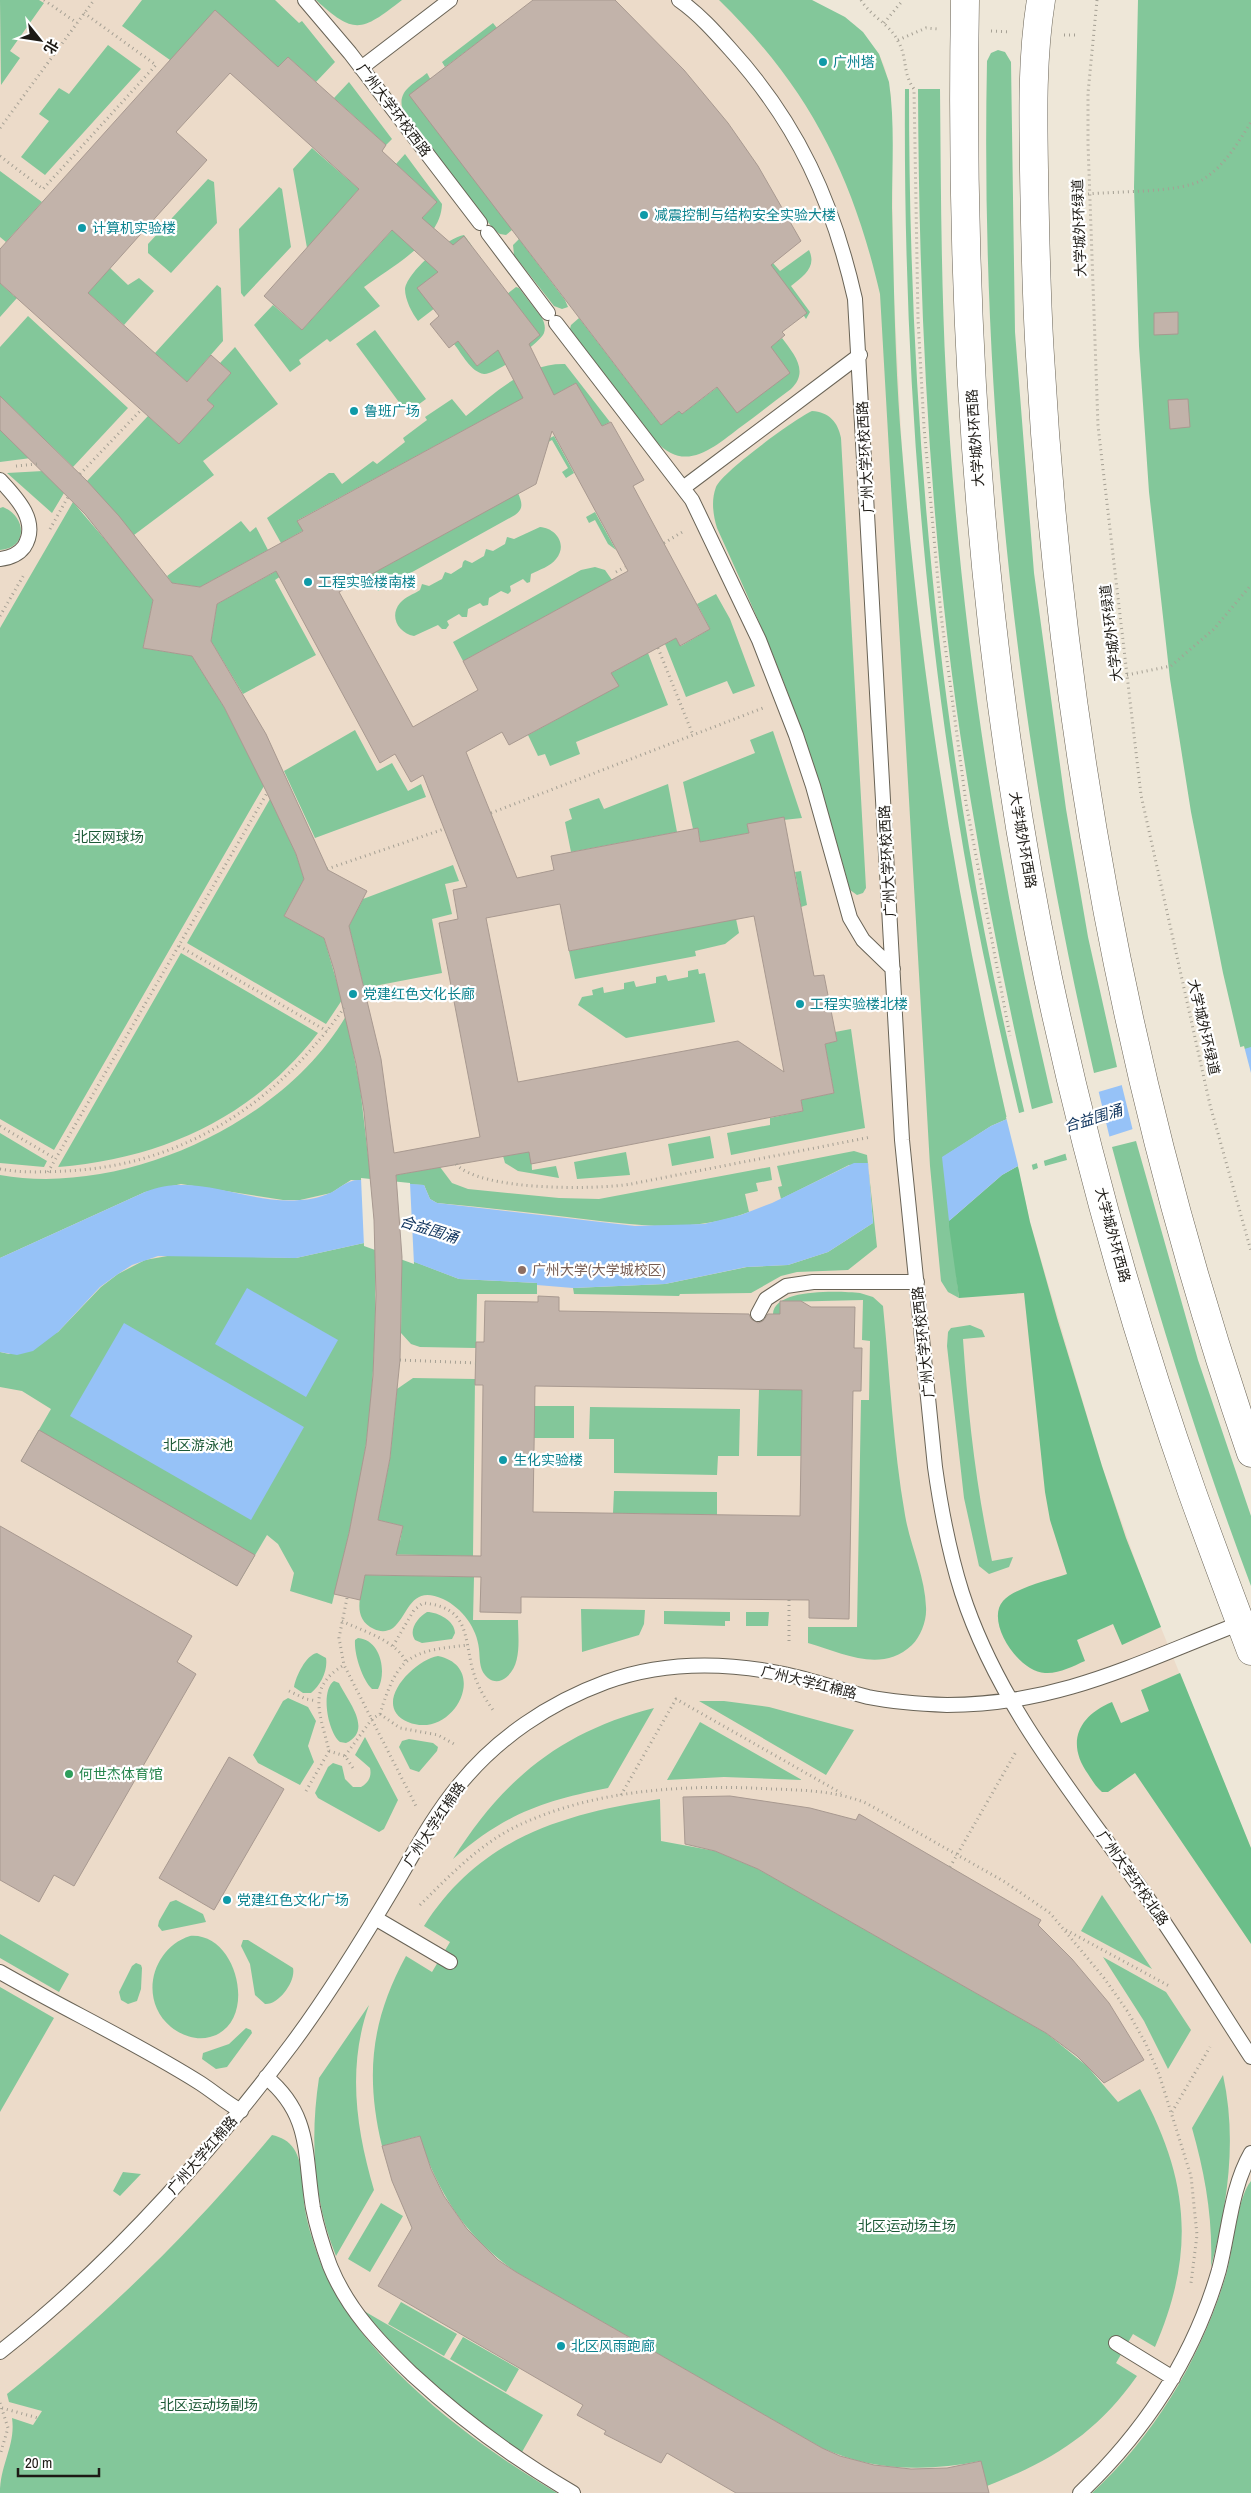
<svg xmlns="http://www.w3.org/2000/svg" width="1251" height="2493" viewBox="0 0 1251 2493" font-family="'Archivo Narrow','Noto Sans SC',sans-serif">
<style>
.education{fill:#ecdbc9}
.green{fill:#83c79a}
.forest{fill:#6bbe89}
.water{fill:#96c2f7}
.pier{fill:#eee7d8}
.building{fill:#c2b3aa;stroke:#a89990;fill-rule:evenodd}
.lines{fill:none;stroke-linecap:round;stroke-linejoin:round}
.service-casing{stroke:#696356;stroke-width:16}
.primary-casing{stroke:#696356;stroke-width:29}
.path{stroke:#a5a094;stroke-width:3;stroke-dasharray:1 4;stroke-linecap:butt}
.service{stroke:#fff;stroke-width:14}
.primary{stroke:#fff;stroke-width:28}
.culture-dot{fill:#0f9aa8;stroke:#fff;stroke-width:2}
.education-dot{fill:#8d6e63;stroke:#fff;stroke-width:2}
.leisure-dot{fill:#2e9e5b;stroke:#fff;stroke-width:2}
.labels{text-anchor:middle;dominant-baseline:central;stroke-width:4.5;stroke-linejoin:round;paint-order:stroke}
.culture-label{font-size:14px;fill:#0d838f;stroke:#fff;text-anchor:start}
.street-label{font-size:14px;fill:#1d1a15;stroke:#fff}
.park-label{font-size:14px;fill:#1c5936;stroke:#fff}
.education-label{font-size:14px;fill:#785e54;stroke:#fff;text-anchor:start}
.leisure-label{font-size:14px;fill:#27864d;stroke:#fff;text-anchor:start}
.water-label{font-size:15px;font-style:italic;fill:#0d325c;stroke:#fff}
</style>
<rect width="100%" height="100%" fill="#eee7d8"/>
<path class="education" d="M0 0H812L855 25 879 54 885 68 891 95 894 295 902 448 911 555 939 778 972 963 1030 1222 1102 1466 1148 1596 1251 1848V2493H0Z"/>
<path class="green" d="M0 0H39L44 3 10 51 20 58 1 85Z
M142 0H275L299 23 302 21 335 62 316 82 288 57 278 67 170 60 122 26Z
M316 0H402C362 31 355 36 316 0Z
M719 0H812L845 17 863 32 879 54 889 82C895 123 892 166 892 208 894 288 895 369 902 449 920 676 956 898 1007 1119L991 1126 943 1157 959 1298 948 1292 941 1281 930 1166 880 294C852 173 808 87 719 0Z
M1138 0H1251V1093L1223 973 1191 812 1170 679 1149 492 1139 346 1134 187Z
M493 23 497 28 445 67 442 62Z
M108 45 141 69 45 175 21 157 49 121 39 114 59 88 69 94Z
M998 50 1005 52 1011 62 1015 332 1034 573 1066 809 1088 937 1117 1067 1094 1073C1017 742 980 401 987 61L991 53Z
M427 73 512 230 506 235 500 234 494 230 403 110C396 91 415 83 427 73Z
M349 82 392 139 386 145 334 98Z
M905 89H909C909 343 926 596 969 847 987 955 1012 1062 1038 1168L1033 1170C1009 1074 987 978 969 881 922 620 903 354 905 89Z
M918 89H940C941 185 941 281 946 377 960 641 1002 904 1067 1160L1045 1166C1017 1046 991 924 971 802 931 567 919 327 918 89Z
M312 148 359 189 307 248 293 169Z
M405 154 442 204C441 241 391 267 364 287L380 306 330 342 327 339 299 360 301 364 290 372 254 325 273 305 302 330 404 217 415 226 437 202 396 164Z
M0 171 42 202 6 242 0 237Z
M208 179 214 182 217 223 171 273 148 253V244Z
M279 187 282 189 291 247 244 297 241 293 239 229Z
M464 235 472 246 418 288 435 308 418 321C412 313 405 300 405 289 407 272 448 237 464 235Z
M519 239 565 300 568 307 562 309 554 306 514 255 513 245Z
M809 250C817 267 804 276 791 286L810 312 806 319 771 265 773 263 780 271Z
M110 268 128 285 139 278 154 291 124 325 88 293Z
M33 280 0 317V283L14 296Z
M217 285 221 288 223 341 187 382 155 353Z
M516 287 519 288 542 318C544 322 546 327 544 333 540 343 495 375 484 374 471 372 462 354 454 344L459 340 477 366 531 324 507 294Z
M28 316 128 408 73 467 0 396V347Z
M579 318 661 425 679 411 682 414 782 338C793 353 810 371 791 389 775 401 758 414 742 426 714 447 685 475 655 440L570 329 571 325Z
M375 330 426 399 407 413 356 344Z
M235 347 278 404 203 461 214 475 134 535 87 481 148 416 179 444 214 406 207 400 231 373 220 363Z
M565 364 610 422 600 427 576 383 549 398 542 388 298 520 304 530 281 543 267 518 329 473H334L342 484 373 461 377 464 405 442 403 438 427 420 425 417 452 399 466 416C495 393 525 363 565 364Z
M812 411C829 412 838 422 841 438L866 888 863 893 857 895 850 890C833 829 816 769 794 710 772 648 744 588 717 528 713 515 711 500 716 487 722 472 796 418 812 411Z
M0 430 31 458 0 462Z
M554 436 574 473 566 478 562 472 568 468 552 440 526 454 524 451Z
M43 471 64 493 52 513 7 473Z
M518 493C522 502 524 509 515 515L378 591 370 575Z
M73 502 136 576 153 600 143 648 192 656 224 707 264 786 54 1150 0 1119V628Z
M3 507C27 517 28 548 0 550V508Z
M595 512 616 550 608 544 595 520 589 523 586 517Z
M241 521 250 532 256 527 268 550 200 587 172 583 167 576Z
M540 527C556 528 568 545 556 559 551 566 539 570 531 574L530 582 527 583 523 579 510 586 511 591 508 594 501 591 489 598 488 605 483 606 480 603 468 609 467 617H462L459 614 447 621 449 625 446 629H442L438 625 414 636C398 633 389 616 400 603 405 597 414 594 420 590L422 584 429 586 442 579 445 572 451 574 462 567 463 562 465 560 472 563 484 556 486 549 493 551 505 544 507 537 514 539Z
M287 565 290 570 275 580 316 655 243 694 211 641 217 604Z
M595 567 605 570 612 580 463 661 453 642 581 570Z
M716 594 730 619 755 686 733 694 727 681 686 697 665 644 676 638 681 646 710 629 697 604Z
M648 653 668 705 576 742 580 754 550 766 545 754 538 756 528 735 618 686 611 673Z
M355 730 377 771 392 763 408 791 421 784 426 797 315 838 284 771Z
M773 731 802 818 747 824 749 833 700 842 698 828 693 829 683 782 755 753 750 740Z
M668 784 677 832 571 852 565 822 572 819 569 809 599 798 604 809Z
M270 799 296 854 304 879 284 916 324 938 342 1000 326 1024 187 943Z
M453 865 459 881 445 884 452 914 432 919 442 973 364 988 349 926 363 899Z
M801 871 807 905 801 907 795 872Z
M736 919 739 933 725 944 695 951 696 956 575 979 569 951Z
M181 953 318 1033C252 1118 163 1158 58 1167Z
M698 969 699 974 705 973 715 1022 626 1038 578 1005 582 997 593 995 592 990 603 987 604 993 624 989V983L634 981 636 987 656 983V977L666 975 668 981 688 977V971Z
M346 1016 360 1087 371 1181 351 1180 331 1193 300 1200H283L181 1184 145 1192 0 1258V1175C123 1197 283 1124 346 1016Z
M851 1029 865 1128 731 1155 727 1133 770 1125V1118L803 1111 801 1100 834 1093 825 1044 837 1041 835 1032Z
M0 1133 47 1161 44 1167 0 1163Z
M710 1136 714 1158 672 1166 668 1144Z
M1136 1141 1198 1360 1251 1516V1586C1197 1442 1152 1296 1112 1147Z
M531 1151 532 1170 556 1166 559 1178 518 1171 505 1163 503 1156Z
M854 1151 867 1155 877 1247 848 1270 797 1272 781 1276 751 1293 680 1294 679 1296 574 1294 573 1288 665 1284 747 1267 788 1265 828 1252 873 1223 868 1163 849 1165 781 1199 778 1187 782 1186 777 1166Z
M626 1152 630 1175 577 1179 574 1162Z
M440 1167 452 1183 468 1189 559 1198 599 1199 770 1167 772 1180 756 1183 758 1191 745 1194 749 1212C690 1235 627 1224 567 1217 523 1212 480 1207 437 1203L430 1199 424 1185 397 1184 396 1175Z
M364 1243 375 1247C376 1313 375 1379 366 1444 358 1498 345 1551 332 1604L290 1591 294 1573 278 1544 267 1535 237 1586 21 1461 51 1409 22 1391 0 1387V1352L9 1354 58 1332 101 1287 118 1274 145 1260 173 1255 296 1258Z
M402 1257 459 1279 537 1283V1294H477L476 1348 420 1347 411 1344 401 1333Z
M860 1293 873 1297 883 1306C890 1376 893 1446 905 1515 910 1545 925 1576 926 1607 927 1620 921 1636 912 1645 881 1674 843 1653 808 1643V1627H857L861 1400H869L870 1341 862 1340 863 1300 780 1302V1314H773C774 1288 840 1291 860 1293Z
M970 1325 982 1330 985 1337 963 1339C968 1414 976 1487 992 1561L1013 1557 1009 1567 989 1574 979 1566 964 1498 947 1346 948 1332 951 1328Z
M413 1378 475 1379 473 1556 371 1554 375 1536 400 1541 403 1526 378 1520 390 1458 397 1389Z
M759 1390H802L801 1456H757Z
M534 1406H574V1438H534Z
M590 1407 740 1409 739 1456H718L717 1475 614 1473V1439H589Z
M614 1491 717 1492V1515L613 1513Z
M365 1575 474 1577 473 1620H518C518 1639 523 1669 502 1680 495 1683 489 1680 485 1675 479 1668 480 1658 479 1649 477 1628 462 1608 443 1599 410 1584 409 1615 393 1628 387 1632 380 1632 374 1629 351 1618 361 1595 365 1575Z
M581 1609 645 1610 644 1624 639 1635 582 1652Z
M664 1611 730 1612V1621H725V1626L664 1624Z
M427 1612C438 1612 455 1621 455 1633L452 1639 422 1643 415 1640C408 1630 418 1617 427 1612Z
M746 1612H769L768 1626H746Z
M358 1638C381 1640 387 1672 378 1689H372C362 1679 354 1654 355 1640Z
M317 1653 326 1658C328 1670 321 1685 311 1693H303L294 1687C296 1676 306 1655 317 1653Z
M438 1656C491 1667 453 1741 408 1722 370 1706 413 1660 438 1656Z
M334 1681 339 1683C347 1700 374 1730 346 1743L340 1742C328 1732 320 1691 334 1681Z
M288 1698 308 1707 316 1721 308 1746 314 1762 300 1785 258 1763 253 1755 283 1701Z
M699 1701H724L769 1707 854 1730 826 1775Z
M654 1708 608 1788C542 1801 505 1814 453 1859 503 1779 562 1731 654 1708Z
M700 1722 802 1780 724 1777 667 1780Z
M365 1737 398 1800 384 1829 379 1832 318 1798 315 1793 328 1767 333 1763 342 1766 345 1779 353 1787H361C368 1783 372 1777 370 1768L355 1755Z
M409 1739 433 1743 438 1747 437 1751 419 1772 410 1769 399 1747 402 1741Z
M660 1799 661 1841 715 1851 758 1869 1046 2033 1087 2066 1118 2102 1140 2089C1189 2179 1196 2252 1155 2347L1133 2334 1116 2363 1137 2376C1097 2433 1052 2461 987 2486L980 2461C926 2472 873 2471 822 2448L516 2272C465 2236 439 2195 419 2136L382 2146C365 2075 371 2020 406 1956L432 1972 450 1942 424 1926C480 1838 562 1814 660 1799Z
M1102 1895 1152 1969 1081 1931Z
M176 1900 203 1914 206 1922 162 1931 158 1926 159 1921 170 1902Z
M0 1934 69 1974 59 1992 0 1958Z
M190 1936C239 1932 259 2025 210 2037 196 2041 181 2035 171 2027 138 2000 152 1948 190 1936Z
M243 1940H248L293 1968C296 1981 279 2005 265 2004L255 1995 250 1964 241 1946Z
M1103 1957 1166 1992 1191 2030 1168 2069 1144 2021Z
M136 1963 141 1965 142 1968 141 1989 137 2001 128 2004 121 2000 119 1992 132 1966Z
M0 1987 54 2018 0 2112Z
M369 2005C347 2067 356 2129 374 2190L336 2256C313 2200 310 2137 319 2078Z
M246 2028 251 2030 252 2033 227 2067 216 2069 202 2059 203 2053 229 2044Z
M1223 2075C1237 2139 1228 2203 1211 2267 1213 2218 1205 2174 1192 2128Z
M272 2135C281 2137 289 2141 294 2149 304 2164 302 2191 305 2209 307 2223 312 2238 317 2253 350 2352 469 2441 557 2493H0C0 2464 16 2445 12 2418L33 2425 42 2411 9 2402 7 2394C105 2317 192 2231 272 2135Z
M123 2172 141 2174 120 2196 113 2191Z
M1251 2181V2493H1092C1156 2434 1201 2358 1226 2275 1233 2252 1237 2197 1251 2181Z
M381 2203 403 2216 370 2272 348 2259Z
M401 2302 457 2334 444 2356 388 2324Z
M364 2311 543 2415 522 2452C463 2414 408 2365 364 2311Z
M463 2337 519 2369 506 2392 450 2359Z"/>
<path class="forest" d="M1018 1166 1030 1222 1057 1318 1102 1466 1126 1538 1161 1627 1122 1645 1113 1624 1077 1640 1085 1661C1073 1666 1059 1674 1045 1673 1018 1672 985 1621 1003 1601 1014 1588 1050 1580 1067 1574L1050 1520 1045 1492 1024 1293 959 1298 949 1226V1221L1002 1175Z
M1180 1673 1251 1848V1944L1135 1773 1108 1792H1102C1096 1787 1092 1780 1088 1774 1066 1743 1078 1716 1112 1702L1121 1723 1149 1711 1141 1690Z"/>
<path class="water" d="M1251 1047V1091L1018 1166 1002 1175 949 1221 942 1157 991 1126 1007 1119Z
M854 1163H868L873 1223 828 1252 788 1265 746 1267 665 1284 573 1288 537 1285V1283L459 1279 364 1243 296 1258 158 1256 132 1265 118 1274 100 1287 58 1332 33 1351 17 1355 0 1352V1258L145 1192C197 1171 247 1205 300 1200 310 1200 321 1197 330 1193 341 1188 347 1179 361 1180L424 1185 430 1199 437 1203 635 1226 704 1224 741 1215 772 1203Z
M247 1288 338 1340 306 1397 215 1344Z
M124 1323 304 1427 251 1520 70 1416Z"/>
<path class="pier" d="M1244 1046 1251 1073V1093L1133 1131 1121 1082Z
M1098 1089 1110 1139 1019 1169 1006 1117Z
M361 1178 410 1183 414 1264 364 1246Z"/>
<path class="building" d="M533 0H615L684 70 728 123 758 166 801 241 771 265 807 313 782 332 785 335 771 347 790 373 737 413 717 387 682 414 679 411 661 425 409 95Z
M215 10 278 67 288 57 386 145 382 151 437 202 422 218 453 245 464 236 540 335 529 344 554 395 576 383 602 426 611 422 644 480 633 486 710 629 680 646 676 638 611 673 619 686 509 745 502 732 466 752 517 878 554 870 551 856 698 828 700 842 749 833 747 824 784 817 814 976 824 975 837 1041 825 1044 834 1093 801 1100 803 1111 531 1164 529 1152 396 1175 402 1257 400 1360 390 1458 378 1520 403 1526 396 1555 481 1556 483 1385H475L476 1342H484L485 1301 538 1302V1296L559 1297V1311L749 1314 751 1319 758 1323 763 1321 768 1314H780V1301H801L811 1307H855L854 1348H862L861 1391H853L849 1619 809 1618V1600L521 1597V1613L480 1612 481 1577 365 1575 360 1600 334 1594 349 1533 366 1445 373 1375 376 1295 374 1220 364 1112 356 1064 334 970 324 938 284 916 304 879 296 854 267 793 224 707 192 656 143 648 153 600 85 514 0 430V396L87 481 119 516 172 583 200 587 303 531 297 521 523 398 498 350 477 366 458 341 449 348 430 324 439 316 417 288 438 272 392 230 302 330 264 296 359 189 230 73 176 132 207 160 88 293 187 382 211 355 231 373 207 400 214 406 179 444 0 283V249ZM552 431 628 571 463 661 478 690 413 727 339 592 536 484ZM276 571 380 763 395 754 411 782 423 775 467 887 453 890 458 919 439 923 480 1137 394 1153 381 1059 349 926 367 891 328 870 266 734 211 641 217 604ZM560 904 569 951 754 916 784 1072 738 1041 518 1082 486 918ZM535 1386 802 1390 800 1516 533 1512Z
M1178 312V334L1154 335V313Z
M1188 399 1190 427 1170 429 1168 400Z
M39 1430 255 1555 237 1586 21 1461Z
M0 1526 192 1636 177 1662 196 1674 74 1886 54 1875 39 1902 0 1880Z
M229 1757 284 1789 214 1910 159 1878Z
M730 1796 810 1808 856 1820 859 1814 1041 1920 1038 1925 1072 1959 1109 2003 1144 2060 1104 2083 1077 2056 1046 2033 758 1869 715 1851 685 1844 683 1797Z
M420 2136 431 2169 444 2196 467 2229 498 2260 516 2272 822 2448 840 2456 874 2465 911 2469 947 2468 981 2461 989 2493H736L667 2453 661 2463 604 2434 606 2431 577 2415 583 2405 378 2286 412 2228 392 2181 382 2146Z"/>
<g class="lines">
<defs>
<path id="service" d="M305 0 350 53 480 223
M679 0C699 14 715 32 731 50 798 124 833 202 855 299L902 1140 935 1467C941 1510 949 1552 962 1593 998 1704 1073 1793 1139 1886 1179 1942 1214 2000 1251 2057
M361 68 450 0
M488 233 548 313
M556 323 692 500 759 640 796 735 813 786 850 918 863 940 893 969
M0 480C17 498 40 522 24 547 18 555 9 558 0 559
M683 488 860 355
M758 1314 766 1299 786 1286 813 1282H917
M375 1918 450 1962
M0 1972C66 2010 135 2042 200 2083 214 2092 226 2103 241 2111
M266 2077C312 2115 304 2155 313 2208 317 2228 323 2247 330 2266 348 2310 379 2342 412 2374 462 2420 515 2459 573 2493
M1116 2343 1173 2378
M0 2352C112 2264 208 2156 292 2044 330 1993 363 1939 395 1885 415 1851 434 1815 459 1785 497 1738 549 1703 606 1682 664 1661 725 1662 784 1674 813 1680 840 1690 868 1697 894 1702 920 1704 947 1705 1059 1705 1139 1662 1241 1623
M1080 2493C1145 2431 1194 2357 1219 2270 1229 2231 1231 2188 1251 2153"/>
<path id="primary" d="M965 0C959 328 981 656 1048 978 1085 1151 1133 1325 1192 1492 1211 1545 1231 1598 1251 1651
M1041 0C1032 56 1033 113 1034 170 1035 232 1036 294 1040 356 1061 728 1129 1100 1251 1453"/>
</defs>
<use href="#service" class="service-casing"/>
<use href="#primary" class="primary-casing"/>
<path class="path" d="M44 0 77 23
M861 0C872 18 888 22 898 41 908 59 902 72 914 89L918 319 924 427 941 615 966 803 1010 1036
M1097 0 1088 93V144L1098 426 1141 795 1210 1105 1251 1251
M884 23 903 0
M991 31 1010 32
M1064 35H1078
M898 40 926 28 938 29
M0 128 94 0
M0 156 43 189 156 65 84 13
M1088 194C1117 191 1179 193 1202 180 1224 167 1238 143 1251 122
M16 466 37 464
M80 474 141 410
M50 529 68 497
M664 543 684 531
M616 572 625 567
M0 616 25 573
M658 648 693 735
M1127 675 1171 666 1214 629 1251 585
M491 813 763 708
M327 869 444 829
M179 946 327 1031
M0 1126 56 1159
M456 1164C480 1191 595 1190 631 1184L871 1137
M0 1169C21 1173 44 1172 65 1171 183 1166 277 1103 344 1008
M48 1172 267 793
M400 1360 476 1363
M347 1598 339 1638 344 1665 417 1808
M789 1600V1644
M342 1621C362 1631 396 1640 406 1662
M393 1646 414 1610 423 1603C468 1607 464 1634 472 1667 476 1683 483 1696 493 1710
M289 1691 306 1699 317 1701
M380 1714 400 1728 438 1735 454 1744
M329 1751 345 1756 353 1768
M345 1756 372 1719 380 1714C398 1655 410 1651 469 1645
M306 1791 329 1751C321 1715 305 1688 344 1665
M621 1795 676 1699 841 1793
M950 1867 1017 1750
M420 1905C449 1876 477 1847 513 1828 592 1789 686 1784 773 1789 805 1790 836 1791 866 1803L1005 1882 1050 1913 1104 1978 1128 2012 1146 2044 1159 2074 1191 2176 1197 2235 1191 2283
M1066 1930 1171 1987
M1172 2112 1210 2047
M0 2403 8 2428 0 2455
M2 2408 38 2418"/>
<use href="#service" class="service"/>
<use href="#primary" class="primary"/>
</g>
<g class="culture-dot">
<circle cx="823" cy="62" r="5"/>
<circle cx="644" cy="215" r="5"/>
<circle cx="82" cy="228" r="5"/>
<circle cx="354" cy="411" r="5"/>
<circle cx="308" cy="582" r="5"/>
<circle cx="353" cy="994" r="5"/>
<circle cx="800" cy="1004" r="5"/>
<circle cx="503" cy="1460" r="5"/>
<circle cx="227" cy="1900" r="5"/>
<circle cx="561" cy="2346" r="5"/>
</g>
<circle class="education-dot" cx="522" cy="1270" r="5"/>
<circle class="leisure-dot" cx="69" cy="1774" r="5"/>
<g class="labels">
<g class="culture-label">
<text x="833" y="62">广州塔</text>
<text x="654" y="215">减震控制与结构安全实验大楼</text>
<text x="92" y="228">计算机实验楼</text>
<text x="364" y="411">鲁班广场</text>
<text x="318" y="582">工程实验楼南楼</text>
<text x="363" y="994">党建红色文化长廊</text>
<text x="810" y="1004">工程实验楼北楼</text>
<text x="513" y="1460">生化实验楼</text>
<text x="237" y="1900">党建红色文化广场</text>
<text x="571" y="2346">北区风雨跑廊</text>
</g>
<g class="street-label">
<text transform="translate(394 110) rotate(53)">广州大学环校西路</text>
<text transform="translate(1079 228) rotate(-92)">大学城外环绿道</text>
<text transform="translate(975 438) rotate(-94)">大学城外环西路</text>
<text transform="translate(865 457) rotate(-93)">广州大学环校西路</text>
<text transform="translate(1111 633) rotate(-97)">大学城外环绿道</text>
<text transform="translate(1023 840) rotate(80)">大学城外环西路</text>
<text transform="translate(887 861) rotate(-93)">广州大学环校西路</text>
<text transform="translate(1204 1027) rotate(77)">大学城外环绿道</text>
<text transform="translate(1113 1235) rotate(75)">大学城外环西路</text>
<text transform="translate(923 1342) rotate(-96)">广州大学环校西路</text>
<text transform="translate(809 1682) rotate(14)">广州大学红棉路</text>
<text transform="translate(434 1824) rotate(-56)">广州大学红棉路</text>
<text transform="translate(1133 1878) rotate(55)">广州大学环校北路</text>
<text transform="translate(202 2155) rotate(-49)">广州大学红棉路</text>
</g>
<g class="park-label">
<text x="109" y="837">北区网球场</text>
<text x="198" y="1445">北区游泳池</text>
<text x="907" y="2226">北区运动场主场</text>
<text x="209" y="2405">北区运动场副场</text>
</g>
<g class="education-label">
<text x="532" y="1270">广州大学(大学城校区)</text>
</g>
<g class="leisure-label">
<text x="79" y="1774">何世杰体育馆</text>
</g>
<g class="water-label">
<text transform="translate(1093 1118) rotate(-17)">合益围涌</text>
<text transform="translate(429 1229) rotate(17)">合益围涌</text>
</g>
</g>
<g transform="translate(40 40) rotate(120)" stroke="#ffffff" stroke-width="4" paint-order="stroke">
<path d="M0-4L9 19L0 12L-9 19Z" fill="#1d1a15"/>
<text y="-8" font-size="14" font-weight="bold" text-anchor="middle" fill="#1d1a15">北</text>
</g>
<path d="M18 2468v8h81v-8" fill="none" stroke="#1d1a15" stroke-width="2.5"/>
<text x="25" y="2468" font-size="15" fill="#1d1a15" stroke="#ffffff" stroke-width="4" paint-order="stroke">20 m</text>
</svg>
